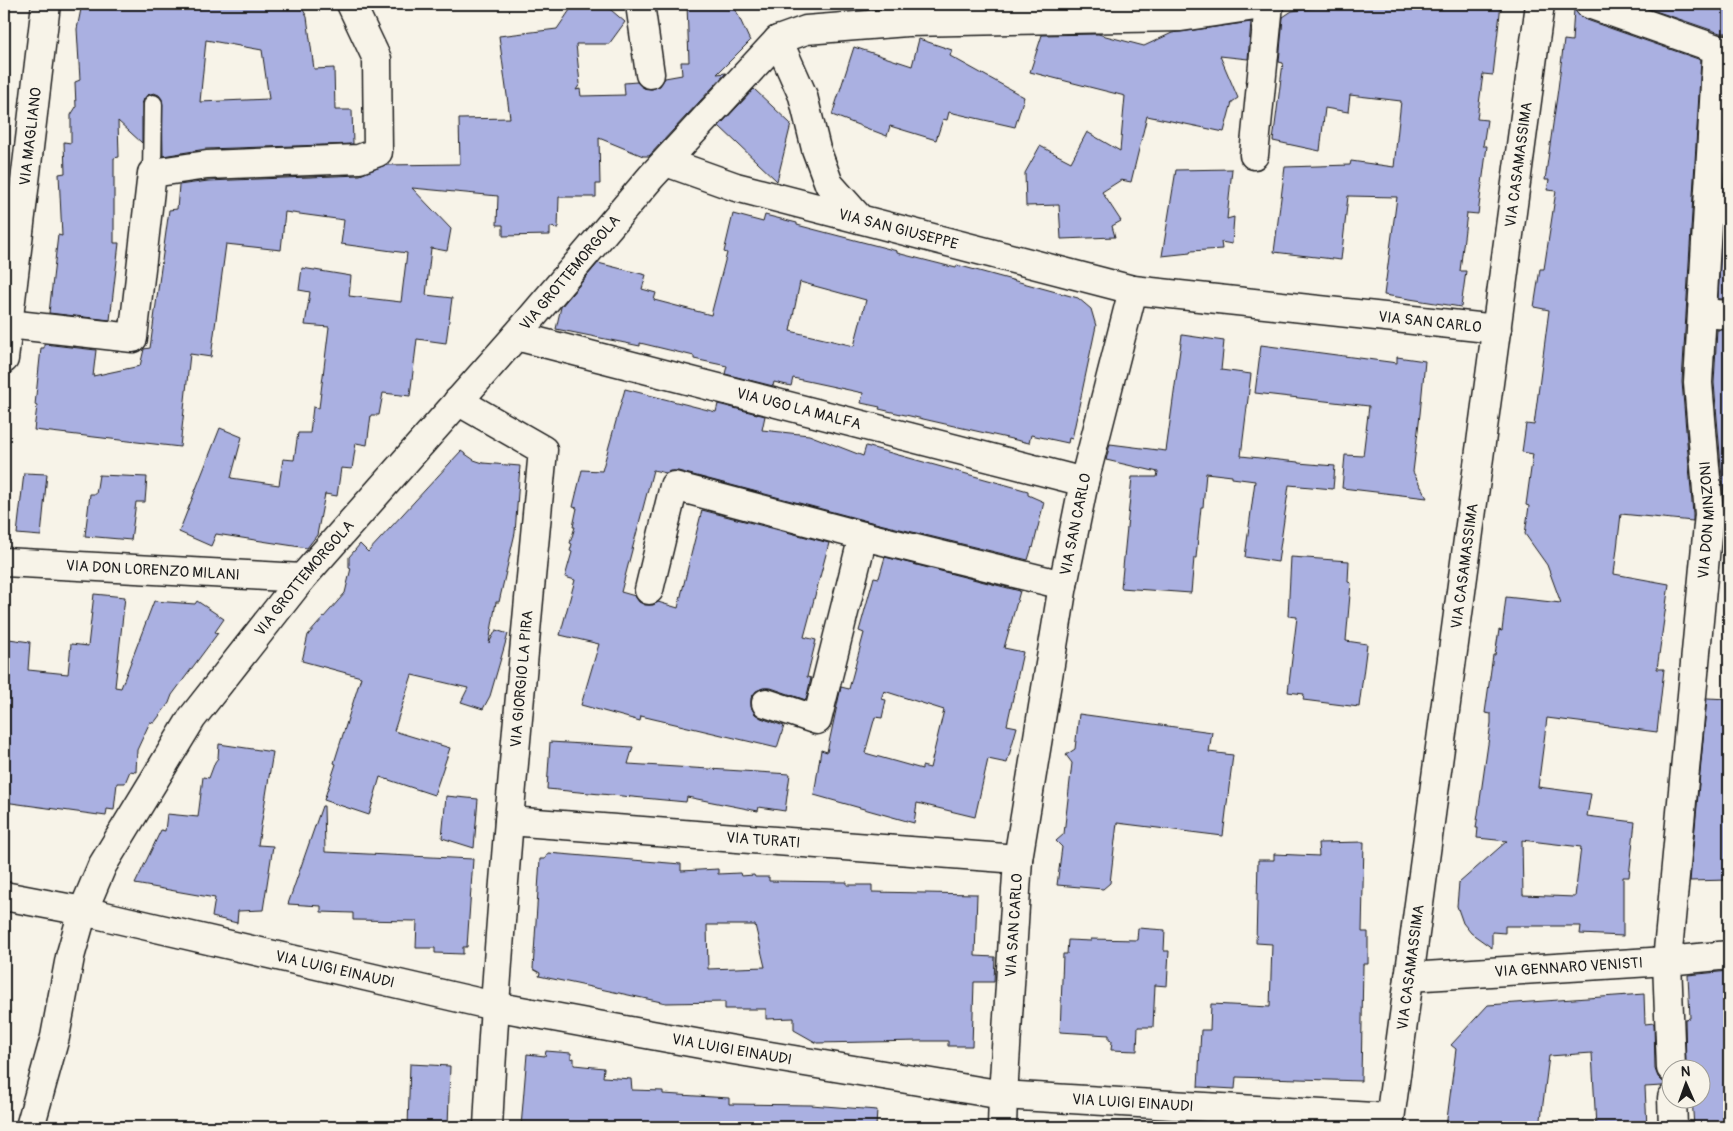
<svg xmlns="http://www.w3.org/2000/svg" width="1733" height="1131" viewBox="0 0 1733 1131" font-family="Pangolin,sans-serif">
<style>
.building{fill:#aab0e1;stroke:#1c1c1c;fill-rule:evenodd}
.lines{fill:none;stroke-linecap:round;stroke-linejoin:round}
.service-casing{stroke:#1c1c1c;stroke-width:21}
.minor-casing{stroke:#1c1c1c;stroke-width:31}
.secondary-casing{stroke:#1c1c1c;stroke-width:31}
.service{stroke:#f7f3e8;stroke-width:18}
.minor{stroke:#f7f3e8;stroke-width:28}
.secondary{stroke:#f7f3e8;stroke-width:28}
.labels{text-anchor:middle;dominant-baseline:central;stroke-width:4.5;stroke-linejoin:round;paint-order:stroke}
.street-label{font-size:15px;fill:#1c1c1c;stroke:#f7f3e8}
</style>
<rect width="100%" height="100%" fill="#f7f3e8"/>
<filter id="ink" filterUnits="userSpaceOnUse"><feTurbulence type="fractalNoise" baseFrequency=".02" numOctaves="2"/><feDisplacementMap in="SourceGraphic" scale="10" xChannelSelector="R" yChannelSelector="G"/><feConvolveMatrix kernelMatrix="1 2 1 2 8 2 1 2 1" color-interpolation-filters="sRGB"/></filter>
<g filter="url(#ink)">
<path class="building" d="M82 4H300L307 17 314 69 334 68 335 110H352L353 144 206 149 163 156 162 99 159 95 154 93 147 95 144 99 142 104V143L118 121 119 157 114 158V243H119L110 320 49 313 58 235 62 236 59 174 65 173 64 142 71 143V115L76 107 75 82 80 80 77 29ZM206 40 262 50 269 99 200 102Z
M574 4H604L625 22 609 44H576L580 84 576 90 580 89 581 96 625 95 624 83 637 82 644 88 652 89 660 86 665 78 682 75 681 62H689L687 4H733L750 41 717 74 726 73 649 156H643L599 138 600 184H596V197H559L558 228 550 227V235L503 236V225H497L498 196 412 188 451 229 447 251 431 248 426 295 452 298 446 343 417 339 410 396 383 393 379 415H371L367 445 356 443 352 469 341 468 337 496 325 494 317 535 307 548 216 534 211 546 179 532 220 428 242 437 231 478 279 485 283 459 294 460 298 433H310L313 407 319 408 329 327 305 325 310 292 299 290 302 268 351 276 349 296 401 302 407 253 341 244 344 220 285 212 281 250 226 244 211 357 190 354 180 447 34 430 37 406 35 405 41 348H44V344L96 350 93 376 140 366 144 349 150 348 169 210 177 209 179 185 208 181 360 175 385 165 460 164 459 119 510 118 499 36 557 29Z
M1339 4H1501L1493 75 1483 74 1477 119 1487 120 1483 146H1487L1478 214 1467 213 1460 271H1466L1461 307 1384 295 1397 197 1348 196 1341 260 1274 252 1285 167 1350 165 1351 161 1394 167 1401 101 1350 95 1348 112 1325 108 1320 151 1273 141 1283 63 1279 62 1283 17 1292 11Z
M1635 4H1729V33H1720Z
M1574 9 1578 14 1584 19 1701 60 1682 382 1693 514V521L1621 514 1614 574 1669 584 1657 669H1664L1657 732 1547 718 1538 787 1591 794 1587 816 1635 822 1629 877H1623V936L1580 934 1581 926H1505V933L1492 932V948L1471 933 1463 923 1457 906 1459 883 1507 841 1477 838 1478 828H1476L1491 723V714L1485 713 1493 655H1495L1499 630 1502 631 1506 597 1561 603 1547 565 1525 534 1529 506 1526 505 1533 454 1522 452 1526 424 1534 425 1549 310 1534 307 1540 269H1544L1556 191 1547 190 1549 180H1545L1558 89 1564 40 1572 41ZM1522 840 1581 847 1575 897 1523 895Z
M1251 22 1248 59 1220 56 1238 98 1232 102 1224 132 1147 116 1131 182 1121 180 1102 192 1121 221 1112 226 1115 237 1061 239 1059 205 1026 206 1025 173 1040 146 1071 162 1087 132 1120 151 1125 96 1030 72 1042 35 1098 34 1144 46 1172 33Z
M919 39 952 50 950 56 1024 97 1015 127 949 112 947 120 943 119 936 140 890 126 887 136 832 115 854 47 912 66Z
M754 89 791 124 777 181 719 126Z
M1729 109V299H1718Z
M1232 169 1227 219 1234 217 1232 244 1221 242 1222 249 1191 251 1190 253 1162 256 1176 170Z
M733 214 763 222 765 215 797 223V225L897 251V253L956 268 957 265 1078 298 1091 309 1096 326 1072 439 1069 438 1068 443 1031 435 1029 443 879 409 880 407 861 403 863 393 793 378 791 386 774 382 773 386 725 374 727 366 694 359V356L640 343V346L556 329 561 307 598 263 646 275 642 289 656 293 654 300 711 315 727 253 724 252ZM800 282 866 300 854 346 790 331Z
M1717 330H1729V524H1724L1725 513 1714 383Z
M1182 335 1224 341 1221 370 1251 374 1241 456 1298 462V463L1335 466 1333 489 1289 485 1278 562 1245 557 1255 481 1232 478V476L1206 473 1203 507H1201L1196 558H1194L1191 593 1121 588 1132 477H1157L1158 472 1106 460 1110 444 1166 451Z
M1261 345 1397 363V357L1425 361 1420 414 1413 472 1427 498 1342 488 1345 455 1363 456 1369 406 1255 393Z
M625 389 716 412 718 404 765 416 762 430 809 435 863 456 866 446 1028 491V495L1044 502 1033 548 1032 547 1028 560 867 521 678 471H670L666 473 653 470 621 592 635 596 639 602 645 605H653L658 602 678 608 702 510 829 543 804 637 816 640 807 677 811 678 806 700 771 688H763L756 691 751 698V707L755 714 761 718 784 726 777 748 641 716 640 721 581 705 599 644 560 635 575 580 565 577 572 552 570 551 572 544 570 543 575 527H573L577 508 573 507 582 470 602 471Z
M461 451 474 460 483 463 520 466 515 533 499 602H496L489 643 496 630 508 634 490 696 483 709 461 702 468 688 412 675 394 731 450 748 434 795 380 777 369 815 324 800 336 764 334 763 361 677 302 661 308 635 345 593 351 568 349 567V557L360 544 368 552Z
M24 473 47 474 41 536 17 534Z
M99 475 147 477 145 502H136L131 540 85 536 90 494H96Z
M885 557 1020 591 1004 648 1023 652 1007 725 1017 727 1007 763 988 759 975 817 917 803 914 823 814 795 821 750 827 752 841 687 849 689 864 633 859 631 874 577 879 578ZM884 691 944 710 930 768 922 766V769L865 753 875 717 882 718 886 700 881 699Z
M1291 557 1349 561 1348 582 1351 583 1346 641 1367 644 1359 707 1303 700 1304 694 1288 692 1297 617 1288 616Z
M94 594 125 597 115 687 121 688 154 601 195 604 197 601 224 619 215 632 218 633 172 695 169 703 154 723 150 722 137 750 136 772 130 771 125 783H117L114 810 107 809 106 816 4 802V677L9 639 30 642 28 670 68 674 71 644 88 646Z
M1707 698 1729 699V880L1690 881Z
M1079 714 1212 732 1209 752 1233 755 1223 836 1117 823 1110 883 1103 889 1057 885 1062 847 1056 841 1064 834 1072 763 1066 755 1075 749Z
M550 742 633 747 628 764 790 774 785 811 759 807 758 811 687 797 686 802 547 789Z
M219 744 273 752 258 845 273 846 263 910 238 911 237 923 212 917 215 898 135 884 161 830 165 831 167 814 198 817 203 777 209 778 215 762 218 758Z
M446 796 478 799 474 848 442 838Z
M322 806H324L325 852 473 859 467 947H463V954L435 953V948H416L417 921 353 920V913L321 912V906L288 904Z
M1364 842 1362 932H1368V964H1363L1361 1081 1236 1077 1235 1089 1198 1087 1201 1030H1210L1211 1004 1270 1007 1272 944 1256 943 1258 860H1274V854L1319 856 1318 843Z
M548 853 681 864V871L718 869V874L740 873 741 876 754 875 755 877H769V881L847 882V885H872V892L977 894 975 956 995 957 994 982H974L972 1046H948V1041H920L817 1043 794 1030V1018L766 1019V1009H725V1002L666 1003 539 976 540 973 533 969 540 859H545ZM707 925H755L765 967 708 969Z
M1138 928 1165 930 1164 951H1169L1167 986 1155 985 1153 1027H1138L1137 1051 1111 1050 1112 1041 1109 1040V1035L1060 1032 1063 954H1067L1068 940 1091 941V939L1137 940Z
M1729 971V1127H1694L1692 1098H1700V1068H1686L1685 1019 1690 1018 1688 975Z
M1644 994 1645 1024 1654 1023 1655 1069 1658 1077 1663 1082 1669 1083 1662 1086 1645 1087 1647 1127H1596L1592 1053 1549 1056 1540 1127H1446L1456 1049 1451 1045 1488 1005Z
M546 1051 571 1053V1059L574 1058V1065L604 1068 603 1077 631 1079 632 1090 663 1091V1094L729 1098V1104L811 1105 877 1110 876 1127H521L527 1054 545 1056Z
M410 1064 450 1066 448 1127H408Z"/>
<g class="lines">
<defs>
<path id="service" d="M152 173 153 104"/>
<g id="minor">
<path d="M640 4 650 74"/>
<path d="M1589 4 1717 49H1729"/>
<path d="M778 40 803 96 816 149 829 184 860 219"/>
<path d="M1254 155 1269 4"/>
<path id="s1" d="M666 162 736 187 1133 290"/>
<path d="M1702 313 1729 315"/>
<path d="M8 324 133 338 152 173 207 165 359 159 378 152 377 59 351 4"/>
<path id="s2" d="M516 336 1084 482"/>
<path id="s3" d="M4 359 46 4"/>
<path d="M458 401 543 450C522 676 499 901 488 1127"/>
<path id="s4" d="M4 562 302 578"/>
<path d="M649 590 674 486 863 536 1063 585"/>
<path d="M766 703 817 720 863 536"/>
<path id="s5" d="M509 821 1018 859"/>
<path id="s6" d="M4 896 83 911 494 1006 728 1049 1003 1095 1390 1118"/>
<path id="s7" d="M1409 977 1667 961 1729 955"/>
<path id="s8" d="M1671 1068 1667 961 1709 514 1698 383 1717 49"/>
<path d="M1672 1098 1673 1127"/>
<path id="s9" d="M30 1127 55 1037 70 957 83 911 102 866 192 718 302 578 516 336 651 177 778 40 806 30 907 22 1181 17 1269 4"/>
<path id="s10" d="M1002 1127 1003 1095 1018 859 1063 585 1084 482 1133 290 1497 329"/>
</g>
<g id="secondary">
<path id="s11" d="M1389 1127 1540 4"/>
</g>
</defs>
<use href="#service" class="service-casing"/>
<use href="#minor" class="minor-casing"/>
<use href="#secondary" class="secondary-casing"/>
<use href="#service" class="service"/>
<use href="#minor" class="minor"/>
<use href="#secondary" class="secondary"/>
</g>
</g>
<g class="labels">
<g class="street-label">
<text stroke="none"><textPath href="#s3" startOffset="224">VIA MAGLIANO</textPath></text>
<text stroke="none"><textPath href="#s11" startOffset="971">VIA CASAMASSIMA</textPath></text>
<text stroke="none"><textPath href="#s1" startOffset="242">VIA SAN GIUSEPPE</textPath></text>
<text stroke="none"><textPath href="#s9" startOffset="1029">VIA GROTTEMORGOLA</textPath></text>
<text stroke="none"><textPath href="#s10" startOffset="1148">VIA SAN CARLO</textPath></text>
<text stroke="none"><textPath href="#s2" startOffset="292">VIA UGO LA MALFA</textPath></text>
<text stroke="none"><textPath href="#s8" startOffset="550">VIA DON MINZONI</textPath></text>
<text stroke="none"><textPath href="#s10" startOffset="608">VIA SAN CARLO</textPath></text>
<text stroke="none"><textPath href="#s11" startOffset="566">VIA CASAMASSIMA</textPath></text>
<text stroke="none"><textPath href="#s4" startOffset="149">VIA DON LORENZO MILANI</textPath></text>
<text stroke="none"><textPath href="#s9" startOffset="624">VIA GROTTEMORGOLA</textPath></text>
<text transform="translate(522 679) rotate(-85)">VIA GIORGIO LA PIRA</text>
<text stroke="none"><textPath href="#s5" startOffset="255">VIA TURATI</textPath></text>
<text stroke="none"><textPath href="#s10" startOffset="202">VIA SAN CARLO</textPath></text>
<text stroke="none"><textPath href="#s11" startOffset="161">VIA CASAMASSIMA</textPath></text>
<text stroke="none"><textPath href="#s7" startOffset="160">VIA GENNARO VENISTI</textPath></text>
<text stroke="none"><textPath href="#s6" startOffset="339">VIA LUIGI EINAUDI</textPath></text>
<text stroke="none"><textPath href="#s6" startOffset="744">VIA LUIGI EINAUDI</textPath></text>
<text stroke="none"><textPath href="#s6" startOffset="1149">VIA LUIGI EINAUDI</textPath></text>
</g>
</g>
<rect width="1733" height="1131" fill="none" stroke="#f7f3e8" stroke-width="20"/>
<rect x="10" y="10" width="1713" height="1111" fill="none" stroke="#1c1c1c" stroke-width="2" filter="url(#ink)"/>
<g transform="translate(1686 1084) rotate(358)"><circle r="24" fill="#f7f3e8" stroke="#9f9d96"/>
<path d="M0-4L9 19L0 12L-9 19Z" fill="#1c1c1c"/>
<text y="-8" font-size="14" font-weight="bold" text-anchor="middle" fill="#1c1c1c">N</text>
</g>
</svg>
